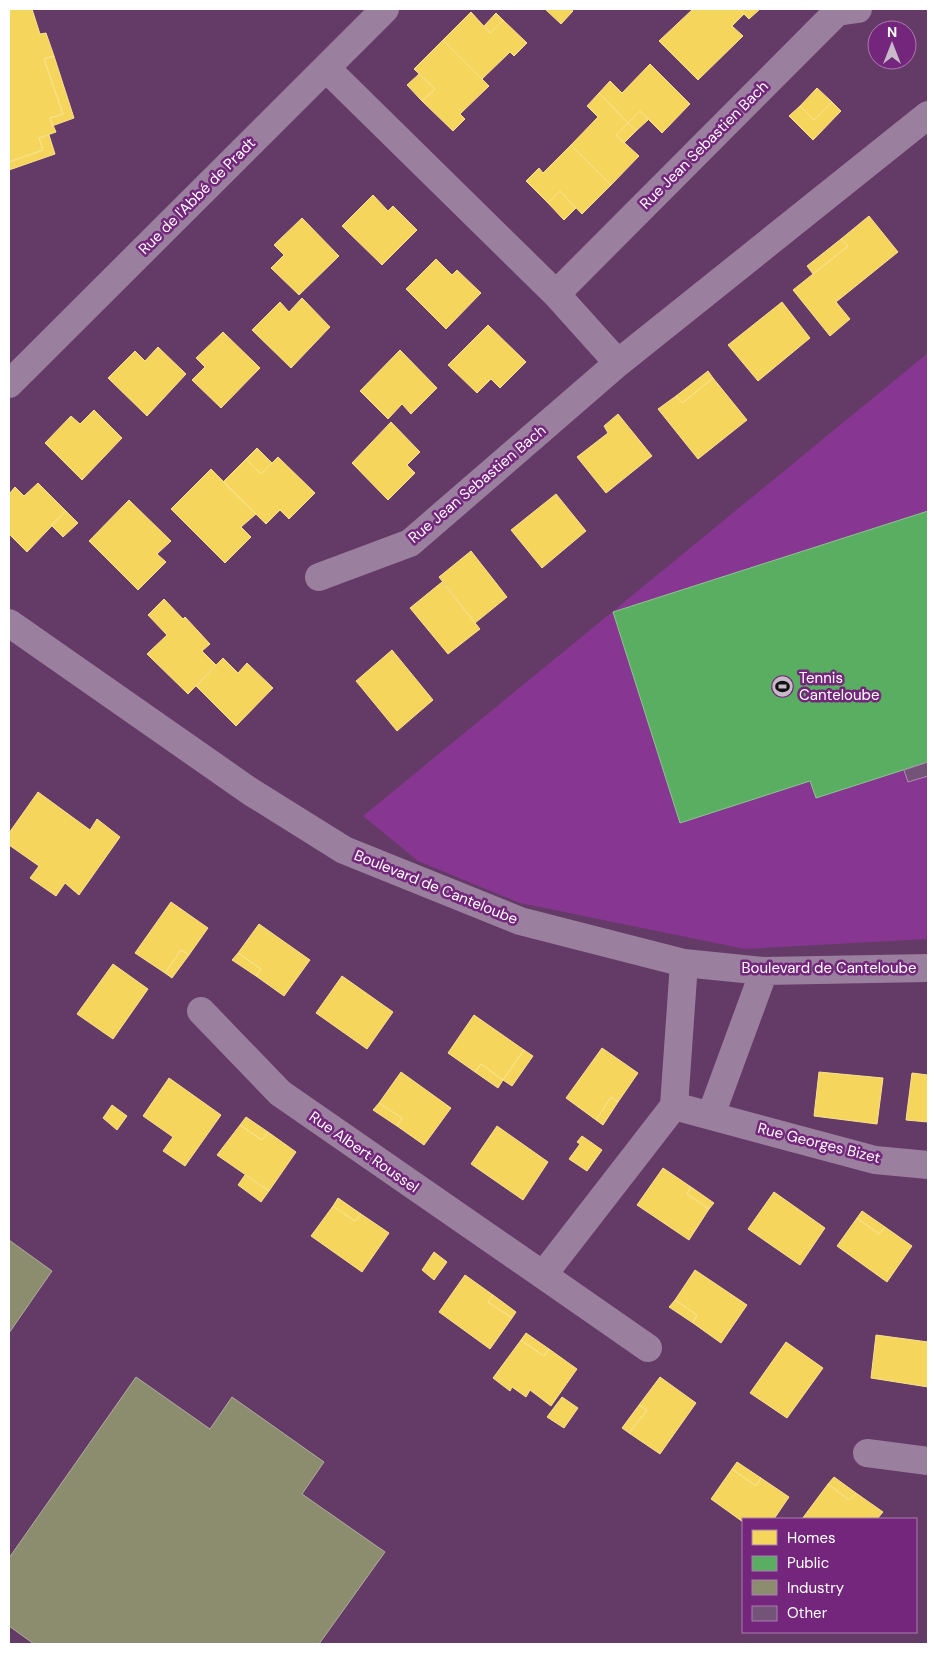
<svg xmlns="http://www.w3.org/2000/svg" width="937" height="1653" viewBox="0 0 937 1653" font-family="'DM Sans',sans-serif">
<style>
.green{fill:#873791}
.homes{fill:#f6d55c;stroke:#f9e28d}
.public{fill:#5aae61;stroke:#8cc690}
.industry{fill:#8c8c6e;stroke:#aeae9a}
.building{fill:#745378;stroke:#ac92ad}
.lines{fill:none;stroke-linecap:round;stroke-linejoin:round}
.street{stroke:#9b7f9e;stroke-width:28}
.labels{text-anchor:middle;dominant-baseline:central;stroke-width:5;stroke-linejoin:round;paint-order:stroke}
.street-label{font-size:15px;fill:#fff;stroke:#73267b}
.poi-label{font-size:15px;fill:#fff;stroke:#73267b;text-anchor:start}
</style>
<rect width="100%" height="100%" fill="#643a67"/>
<path class="green" d="M928 353V939L745 949 520 903 418 861 363 816Z"/>
<path class="homes" d="M9 9H32L40 34 46 33 54 56 44 59 63 114 50 118 56 132 39 138 43 150 9 162Z
M545 9H570L573 11 561 24Z
M693 9H739L744 14 732 26 743 36 698 80 659 41Z
M739 9H760L749 19Z
M471 12 490 33 503 20 527 43 514 56 510 52 482 79 443 40Z
M496 13 503 20 490 33 484 26Z
M443 40 489 86 460 114 465 119 453 131 422 101 435 89 414 69Z
M54 56 74 118 52 126 50 118 63 114 44 59Z
M650 64 690 104 662 133 640 111 628 123 599 93 610 81 622 93Z
M419 74 435 89 422 101 407 85Z
M817 88 832 102 814 120 800 106Z
M599 93 628 123 616 135 639 156 611 185 571 145 598 117 587 106Z
M832 102 841 111 813 140 789 116 800 106 814 120Z
M640 111 648 120 636 131 628 123Z
M628 123 636 131 624 143 616 135Z
M49 135 55 154 9 170V162L43 150 39 138Z
M571 145 611 185 582 214 560 191 548 203 526 181 539 168 543 173Z
M560 191 576 208 564 220 548 203Z
M373 195 388 211 393 206 417 230 382 265 342 226Z
M869 216 898 252 836 302 850 319 830 336 793 290 848 246 841 239Z
M302 218 339 256 299 295 271 268 284 255 274 245Z
M841 239 848 246 813 274 807 266Z
M436 259 452 275 457 270 481 293 446 329 406 289Z
M302 298 330 327 291 368 252 330 280 302 289 312Z
M782 302 810 338 758 381 728 345Z
M488 325 526 362 500 388 491 379 477 393 448 365Z
M223 332 260 368 221 408 192 380 205 367 196 358Z
M158 347 186 374 147 416 108 378 135 351 145 361Z
M400 350 437 388 411 414 402 404 388 419 360 391Z
M708 371 713 378 682 403 676 396Z
M713 378 747 420 698 459 658 409 676 396 682 403Z
M94 410 122 438 82 480 45 443 71 416 80 424Z
M618 414 652 456 606 493 577 457 608 433 604 426Z
M391 422 420 452 407 465 415 473 388 500 352 463Z
M257 448 272 463 261 474 246 459Z
M278 457 315 493 289 519 280 510 266 524 223 482 246 459 261 474Z
M211 469 256 514 241 527 251 537 225 563 171 509Z
M38 483 66 511 27 552 9 534V494L15 487 24 496Z
M556 494 586 531 542 568 511 530Z
M129 500 171 541 157 554 166 562 138 590 89 541Z
M66 511 78 523 63 537 51 525Z
M471 551 507 597 475 623 439 577Z
M442 582 480 629 448 654 410 608Z
M164 599 183 619 185 617 210 644 202 651 216 665 188 694 147 654 167 635 148 615Z
M392 650 433 700 397 731 356 681Z
M223 658 238 673 247 663 273 688 236 726 196 686Z
M38 792 90 830 97 819 120 837 79 895 65 883 56 896 30 878 39 866 9 845V833Z
M171 902 208 928 189 955 181 950 165 973 135 953Z
M259 924 310 960 284 996 256 976 261 969 238 953Z
M181 950 189 955 172 978 165 973Z
M238 953 261 969 256 976 232 960Z
M113 964 148 989 113 1039 77 1014Z
M342 976 393 1012 367 1049 316 1013Z
M474 1015 524 1050 503 1080 481 1064 475 1072 448 1053Z
M602 1048 638 1073 618 1102 611 1097 596 1120 566 1098Z
M524 1050 533 1056 512 1086 503 1080Z
M481 1064 503 1080 498 1088 475 1072Z
M401 1072 451 1108 424 1145 397 1126 402 1118 379 1103Z
M819 1072 883 1078 877 1124 814 1116Z
M912 1073 928 1075V1122L906 1120Z
M169 1078 221 1115 185 1166 163 1151 173 1137 143 1116Z
M611 1097 618 1102 603 1125 596 1120Z
M379 1103 402 1118 397 1126 373 1110Z
M112 1105 127 1116 117 1130 103 1118Z
M246 1117 268 1132 262 1140 240 1125Z
M240 1125 262 1140 268 1132 296 1152 269 1191 217 1155Z
M497 1126 548 1162 523 1200 471 1164Z
M582 1136 602 1150 587 1171 569 1159 580 1144 577 1142Z
M663 1168 691 1187 687 1194 709 1209 689 1240 637 1205Z
M245 1175 269 1191 261 1202 238 1185Z
M691 1187 714 1203 709 1209 687 1194Z
M774 1192 825 1228 800 1265 748 1229Z
M338 1198 361 1214 355 1221 333 1206Z
M333 1206 355 1221 361 1214 389 1233 362 1272 311 1236Z
M862 1211 885 1227 879 1234 857 1218Z
M857 1218 879 1234 885 1227 912 1246 887 1282 837 1246Z
M434 1252 447 1262 434 1280 422 1270Z
M695 1270 747 1305 721 1343 693 1323 697 1315 675 1300Z
M465 1275 493 1295 488 1302 512 1318 490 1349 439 1312Z
M493 1295 516 1312 512 1318 488 1302Z
M675 1300 697 1315 693 1323 669 1307Z
M526 1333 549 1349 544 1356 521 1340Z
M876 1335 928 1342V1387L871 1378Z
M521 1340 544 1356 549 1349 577 1369 551 1406 530 1390 526 1397 512 1387 510 1391 493 1378Z
M786 1342 823 1368 787 1418 750 1393Z
M660 1377 696 1403 660 1454 629 1433 647 1410 639 1405Z
M562 1397 578 1408 564 1428 547 1417Z
M639 1405 647 1410 629 1433 622 1428Z
M737 1462 761 1478 756 1486 732 1469Z
M732 1469 756 1486 761 1478 789 1497 774 1519H743V1522L711 1499Z
M834 1477 856 1493 849 1500 828 1484Z
M828 1484 849 1500 856 1493 883 1512 877 1519H802Z"/>
<path class="public" d="M928 511V762L816 798 810 781 680 823 613 612Z"/>
<path class="industry" d="M9 1240 52 1271 9 1333Z
M136 1377 210 1429 232 1397 324 1462 302 1494 385 1552 319 1644H34L9 1626V1558Z"/>
<path class="building" d="M928 762V776L908 782 904 770Z"/>
<g class="lines">
<path class="street" d="M326 68 556 294 618 363
M556 294 837 12 858 9
M9 384 385 9
M319 577 410 543 618 363 928 115
M9 623 251 792 344 850 520 921 684 963 764 971 928 968
M201 1011 280 1093 543 1275 674 1106 875 1160 928 1165
M674 1106 684 963
M711 1115 764 971
M543 1275 648 1348
M867 1453 928 1461"/>
</g>
<defs>
<symbol id="stadium-disc" viewBox="-11 -11 22 22"><circle r="9.5" fill="#c9baca" stroke="#73267b"/><path d="M0-5a6.5 5 0 1 0 0 10a6.5 5 0 1 0 0-10ZM-3.5-1.8h7v3.6h-7Z" fill="#111"/></symbol>
</defs>
<g fill-rule="evenodd">
<use href="#stadium-disc" x="770" y="674" width="25" height="25"/>
</g>
<g class="labels">
<g class="street-label">
<text transform="translate(704 145) rotate(-45)">Rue Jean Sebastien Bach</text>
<text transform="translate(197 196) rotate(-45)">Rue de l'Abbé de Pradt</text>
<text transform="translate(477 484) rotate(-40)">Rue Jean Sebastien Bach</text>
<text transform="translate(436 887) rotate(22)">Boulevard de Canteloube</text>
<text x="829" y="968">Boulevard de Canteloube</text>
<text transform="translate(819 1143) rotate(14)">Rue Georges Bizet</text>
<text transform="translate(364 1152) rotate(35)">Rue Albert Roussel</text>
</g>
<g class="poi-label">
<text x="799" y="678">Tennis<tspan x="799" dy="17">Canteloube</tspan></text>
</g>
</g>
<rect width="937" height="1653" fill="none" stroke="#ffffff" stroke-width="20"/>
<rect x="742" y="1518" width="175" height="115" fill="#73267b" stroke="#ab7db0"/>
<rect x="752" y="1530" width="25" height="15" fill="#f6d55c" stroke="#ab7db0"/>
<text x="787" y="1543" font-size="15" fill="#ffffff">Homes</text>
<rect x="752" y="1556" width="25" height="15" fill="#5aae61" stroke="#ab7db0"/>
<text x="787" y="1568" font-size="15" fill="#ffffff">Public</text>
<rect x="752" y="1580" width="25" height="15" fill="#8c8c6e" stroke="#ab7db0"/>
<text x="787" y="1593" font-size="15" fill="#ffffff">Industry</text>
<rect x="752" y="1606" width="25" height="15" fill="#745378" stroke="#ab7db0"/>
<text x="787" y="1618" font-size="15" fill="#ffffff">Other</text>
<g transform="translate(892 45)"><circle r="24" fill="#73267b" stroke="#ab7db0"/>
<path d="M0-4L9 19L0 12L-9 19Z" fill="#c9baca"/>
<text y="-8" font-size="14" font-weight="bold" text-anchor="middle" fill="#ffffff">N</text>
</g>
</svg>
